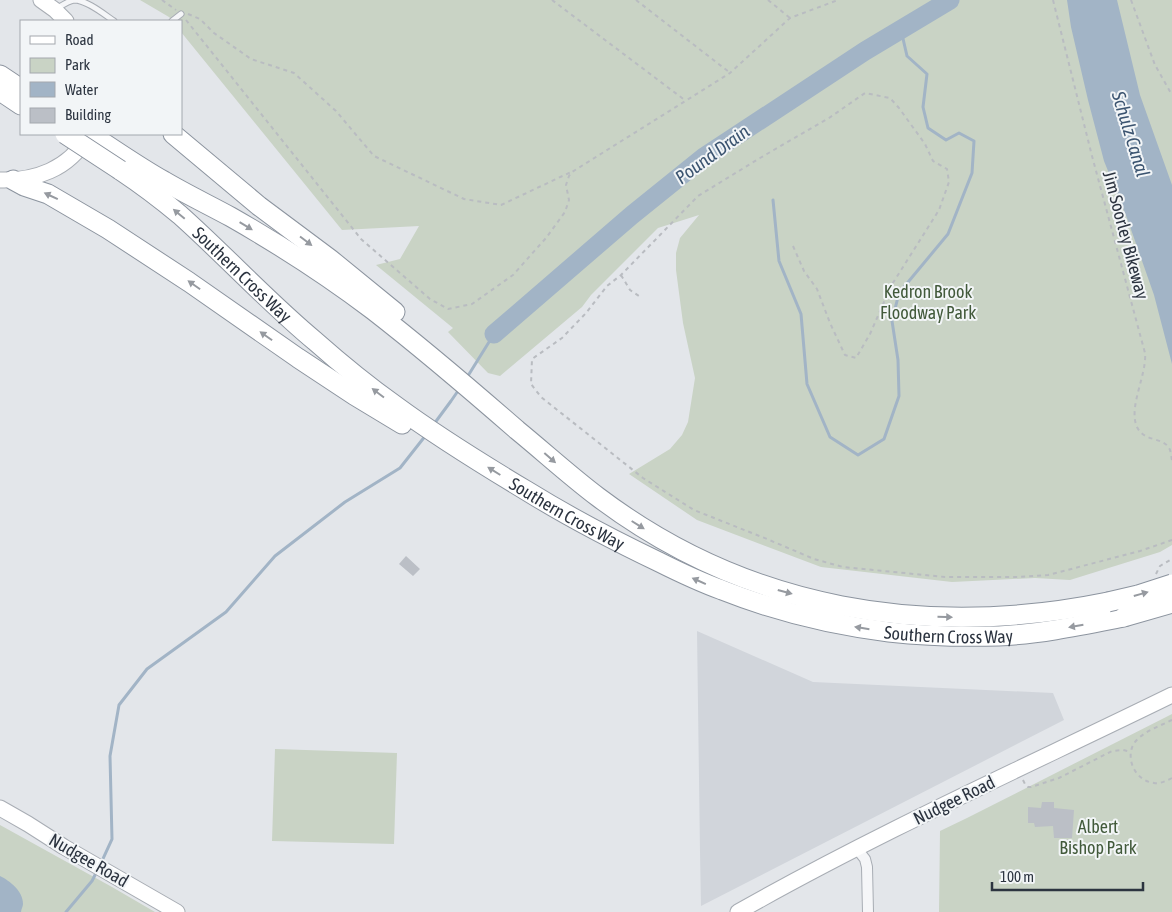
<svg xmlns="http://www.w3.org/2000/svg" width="1172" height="912" viewBox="0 0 1172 912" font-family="'Asap Condensed',sans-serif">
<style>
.built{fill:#d1d5db}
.green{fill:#c9d3c5}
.water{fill:#a2b4c6}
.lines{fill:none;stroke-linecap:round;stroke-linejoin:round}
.stream{stroke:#a2b4c6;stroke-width:3}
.river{stroke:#a2b4c6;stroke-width:19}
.building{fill:#bbbfc6}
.lane-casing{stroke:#a8adb4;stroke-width:7}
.street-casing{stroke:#a8adb4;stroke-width:12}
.secondary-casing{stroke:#a8adb4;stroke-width:17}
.highway-casing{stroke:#8c949f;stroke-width:21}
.path{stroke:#b9bcc1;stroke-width:2;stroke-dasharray:4 4;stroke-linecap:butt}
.lane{stroke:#f5f6f8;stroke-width:5}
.street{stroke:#f5f6f8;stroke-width:10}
.secondary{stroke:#fff;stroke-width:15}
.highway{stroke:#fff;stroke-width:19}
.highway-bridge-casing{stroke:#8c949f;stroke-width:21;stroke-linecap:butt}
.highway-bridge{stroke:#fff;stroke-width:19}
.oneway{fill:#969aa0}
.labels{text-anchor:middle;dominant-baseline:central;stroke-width:4;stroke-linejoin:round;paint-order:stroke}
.street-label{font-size:18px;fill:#2c3440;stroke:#f2f5f7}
.park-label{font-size:18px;fill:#425a3b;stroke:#f2f5f7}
.water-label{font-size:19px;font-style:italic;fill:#3b5470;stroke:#f2f5f7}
</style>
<rect width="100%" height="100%" fill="#e3e6ea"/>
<path class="built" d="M697 631 813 682 1053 693 1064 720 701 906 700 852Z"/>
<path class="green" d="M140 0H1172V545L1160 552 1070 580 1035 578 952 582 821 567 697 520 629 474 670 449 682 435 688 422 695 378 683 323 676 270V253L680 238 699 215 658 228 591 295 582 307 500 376 488 373 448 332 453 328 376 265 400 259 419 226 342 230 181 32V21H173L169 17Z
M1172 714V912H939L940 831 967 818Z
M275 749 397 753 394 844 272 841Z
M0 825 112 887 155 912H0Z"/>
<path class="water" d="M1067 0H1117L1140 95 1172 185V364L1154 295 1127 218 1104 161 1088 100 1071 27Z
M0 876C10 881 23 891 23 904 23 907 21 909 21 912H0Z"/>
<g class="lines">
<path class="stream" d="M773 200 779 261 801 314 807 384 830 437 858 455 884 439 899 396 898 360 892 321 899 293 948 234 972 173 974 141 959 133 946 140 928 128 923 107 927 74 907 56 901 30
M466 379 494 334
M434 424 451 401 460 388
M101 863 112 839 110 756 119 705 147 669 226 612 275 556 345 502 400 468 426 435
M66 912 92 881 97 871"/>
<path class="river" d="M494 334 632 215 704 157 865 51 950 0"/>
</g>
<path class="building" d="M406 556 420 569 413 576 399 564Z
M1042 802H1054V808L1074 810 1072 838H1054L1053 826 1035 827 1034 823H1028V807L1041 808Z"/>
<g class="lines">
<defs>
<path id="lane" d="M56 9C61 6 68 1 74 0 87 0 105 15 114 21
M172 21 181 14"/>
<path id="street" d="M857 849 865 859 867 867 868 912"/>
<path id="secondary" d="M41 0 55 10 66 21
M0 180C35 181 69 169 87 137
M0 808 28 824 64 847 177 912
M738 912C879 832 1027 766 1172 695"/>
<g id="highway">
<path d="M0 75 21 89"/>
<path d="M0 91 21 105"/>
<path d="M90 134C115 150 139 167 164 181 186 194 209 205 231 217 280 245 328 276 373 310 422 348 470 389 517 430 544 452 570 476 598 497 748 610 926 639 1108 602"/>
<path d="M173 134 259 206 330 259 395 312"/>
<path id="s1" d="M120 170C141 184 161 199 180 215 226 256 268 302 315 341 341 364 368 386 396 406 438 437 482 464 527 491 569 517 613 540 659 562 679 572 700 582 722 590 775 611 832 625 889 632 925 636 963 637 999 636 1041 634 1083 625 1124 617"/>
<path d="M13 180 24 186 48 194 108 229 189 282 298 358 354 395 402 424"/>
</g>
</defs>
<use href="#lane" class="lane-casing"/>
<use href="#street" class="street-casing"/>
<use href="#secondary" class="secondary-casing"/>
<use href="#highway" class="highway-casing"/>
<path class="path" d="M162 0 176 10
M552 0 686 101
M636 0 729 72
M768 0 790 18
M1053 0 1092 156 1145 353C1147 375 1128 407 1137 427 1144 442 1163 437 1169 448 1171 451 1171 456 1172 460
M1131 0 1155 65 1172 95
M188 14 200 19 214 33 251 59 294 73 336 111 374 156 464 199 501 205 571 172
M186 20 361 239 430 299 448 309 472 304 513 275 546 238 565 212 569 200 566 185 569 176 572 172 730 73 790 18 838 0
M793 246 804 271 817 289 830 323 845 355 856 358 870 334 891 286 939 210 949 182 947 169 933 161 925 144 899 108 890 98 865 93 829 118 760 158 698 196 621 275 607 286 586 313 562 338 532 359 531 384 541 397 643 478 694 510 767 539 814 559 843 567 945 577H1018L1048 575 1140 551 1172 540
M621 275 630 290 642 298
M1156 574 1160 566 1172 559
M1172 720C1160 726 1144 731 1135 742 1124 757 1135 781 1154 783 1160 784 1166 781 1172 778
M1023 780 1025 784 1028 787H1031L1059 778 1112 751 1123 750 1131 752"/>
<use href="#lane" class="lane"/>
<use href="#street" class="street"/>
<use href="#secondary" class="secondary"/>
<use href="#highway" class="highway"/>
<defs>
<path id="highway-bridge" d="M65 134 120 170
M1108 602 1138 595 1172 584
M1124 617 1172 603"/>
</defs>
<use href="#highway-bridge" class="highway-bridge-casing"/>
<use href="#highway-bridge" class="highway-bridge"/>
</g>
<defs><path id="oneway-solid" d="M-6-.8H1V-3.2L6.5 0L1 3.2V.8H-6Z" transform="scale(1.25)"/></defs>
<g class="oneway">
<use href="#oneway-solid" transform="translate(51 196) rotate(-155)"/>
<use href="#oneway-solid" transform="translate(179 214) rotate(-140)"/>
<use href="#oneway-solid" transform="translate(246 226) rotate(31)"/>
<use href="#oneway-solid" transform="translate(306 241) rotate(37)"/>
<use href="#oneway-solid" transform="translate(194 285) rotate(-145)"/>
<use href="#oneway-solid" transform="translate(266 336) rotate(-145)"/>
<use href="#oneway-solid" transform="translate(378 393) rotate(-143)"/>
<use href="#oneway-solid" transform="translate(550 458) rotate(41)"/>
<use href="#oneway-solid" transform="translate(494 471) rotate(-148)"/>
<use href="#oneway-solid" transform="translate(638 525) rotate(32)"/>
<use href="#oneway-solid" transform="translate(699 581) rotate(-156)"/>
<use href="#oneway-solid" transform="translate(785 592) rotate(15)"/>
<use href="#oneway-solid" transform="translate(1141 594) rotate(-16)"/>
<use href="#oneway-solid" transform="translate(945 617) rotate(1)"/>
<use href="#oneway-solid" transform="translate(1076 626) rotate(170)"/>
<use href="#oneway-solid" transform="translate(862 628) rotate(-171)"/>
</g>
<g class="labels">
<g class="street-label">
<text transform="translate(1126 235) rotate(75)">Jim Soorley Bikeway</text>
<text stroke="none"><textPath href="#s1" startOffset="161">Southern Cross Way</textPath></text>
<text stroke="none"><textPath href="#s1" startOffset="566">Southern Cross Way</textPath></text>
<text stroke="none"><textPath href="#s1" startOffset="971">Southern Cross Way</textPath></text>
<text transform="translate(954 800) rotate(-26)">Nudgee Road</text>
<text transform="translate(89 860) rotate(30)">Nudgee Road</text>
</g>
<g class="park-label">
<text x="928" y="291">Kedron Brook<tspan x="928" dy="21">Floodway Park</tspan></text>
<text x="1098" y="826">Albert<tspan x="1098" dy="21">Bishop Park</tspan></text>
</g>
<g class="water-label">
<text transform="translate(1131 134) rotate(73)">Schulz Canal</text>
<text transform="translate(712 154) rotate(-36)">Pound Drain</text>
</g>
</g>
<rect x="20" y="20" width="162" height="115" fill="#f2f5f7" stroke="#a3a8ae"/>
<rect x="30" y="36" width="25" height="8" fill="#ffffff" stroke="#a3a8ae"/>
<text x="65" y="45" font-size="15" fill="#2c3440">Road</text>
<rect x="30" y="58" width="25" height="15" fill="#c9d3c5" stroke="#a3a8ae"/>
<text x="65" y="70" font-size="15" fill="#2c3440">Park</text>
<rect x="30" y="82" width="25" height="15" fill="#a2b4c6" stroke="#a3a8ae"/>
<text x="65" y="95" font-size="15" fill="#2c3440">Water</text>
<rect x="30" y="108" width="25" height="15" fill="#bbbfc6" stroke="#a3a8ae"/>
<text x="65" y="120" font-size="15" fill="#2c3440">Building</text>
<path d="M992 882v8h151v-8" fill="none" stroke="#2c3440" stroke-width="2.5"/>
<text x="1000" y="882" font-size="15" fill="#2c3440" stroke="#f2f5f7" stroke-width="4" paint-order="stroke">100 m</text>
</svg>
